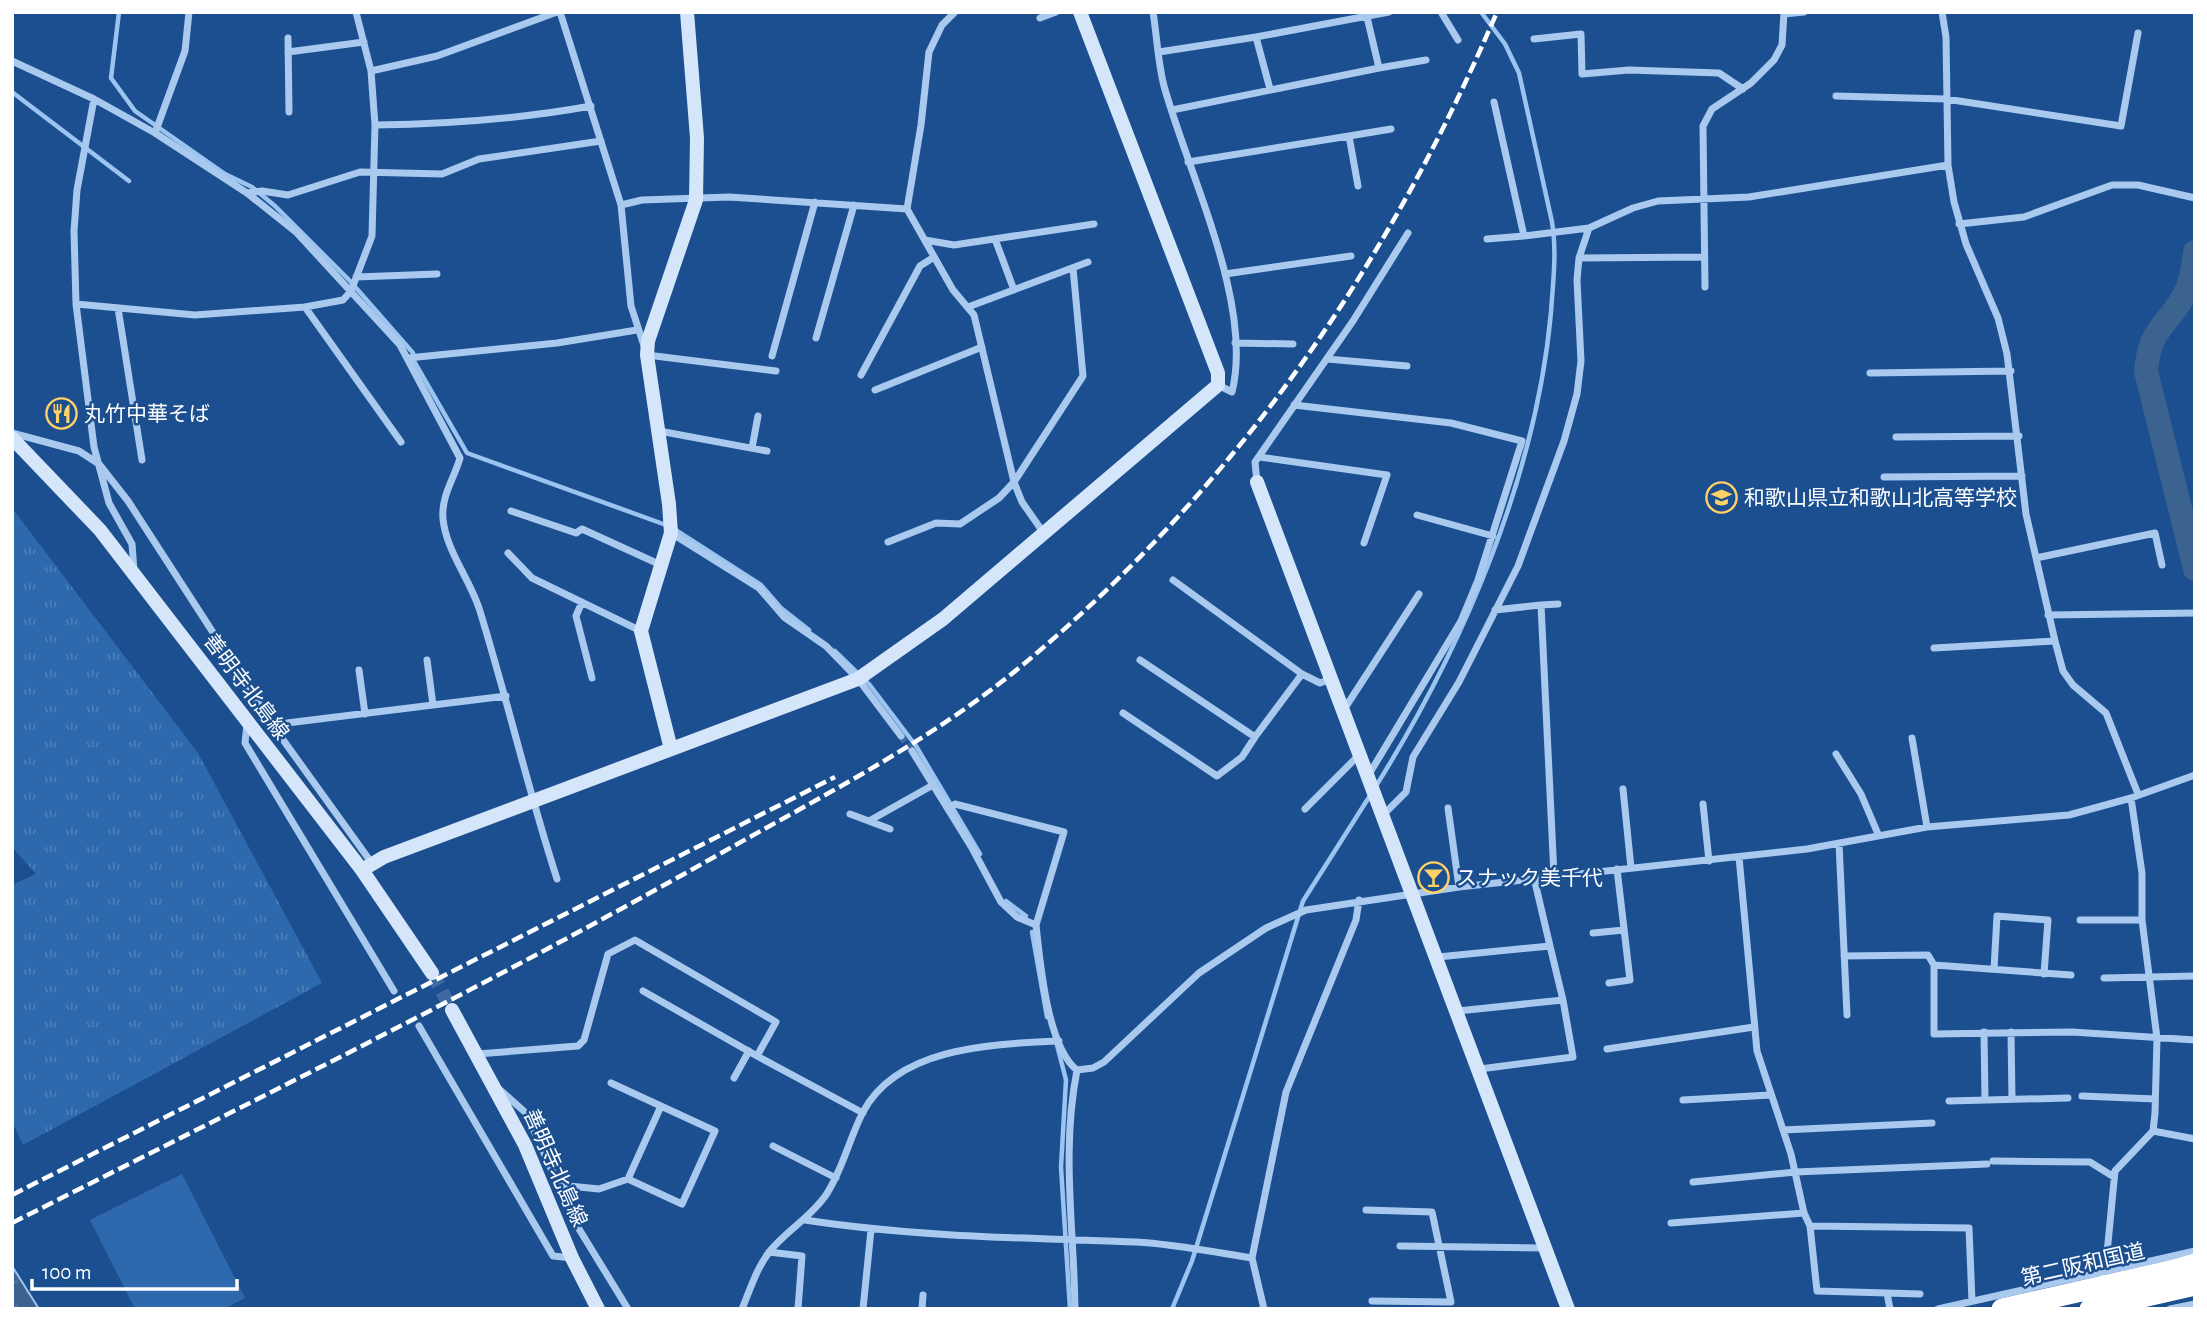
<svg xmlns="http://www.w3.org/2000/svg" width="2207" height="1321" viewBox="0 0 2207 1321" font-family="'Alegreya Sans','Noto Sans JP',sans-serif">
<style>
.green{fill:#2e69ad}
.park{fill:url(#park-tufts)}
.water{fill:url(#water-ripples);stroke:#9cc4f0;stroke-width:2}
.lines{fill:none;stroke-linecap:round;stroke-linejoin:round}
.stream{stroke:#9cc4f0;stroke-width:4.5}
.river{stroke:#3c6290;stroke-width:24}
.street-tunnel{stroke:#3d69a0;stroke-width:7;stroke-dasharray:7 3.5;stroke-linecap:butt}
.secondary-tunnel{stroke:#3d69a0;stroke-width:14;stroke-dasharray:14 7;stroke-linecap:butt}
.street{stroke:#a9c9ee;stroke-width:7}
.secondary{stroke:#d6e6fa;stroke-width:14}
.highway{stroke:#fff;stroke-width:21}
.rail{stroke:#fff;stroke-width:4.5;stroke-dasharray:12 5;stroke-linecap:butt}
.highway-bridge{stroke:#fff;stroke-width:21}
.labels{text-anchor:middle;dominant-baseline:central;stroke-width:5;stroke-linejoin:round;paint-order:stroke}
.poi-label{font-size:21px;fill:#fff;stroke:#1b4f8f;text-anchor:start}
.street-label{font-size:21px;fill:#fff;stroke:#1b4f8f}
</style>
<defs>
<pattern id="park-tufts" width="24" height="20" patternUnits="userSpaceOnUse" patternTransform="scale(1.75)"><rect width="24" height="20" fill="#2e69ad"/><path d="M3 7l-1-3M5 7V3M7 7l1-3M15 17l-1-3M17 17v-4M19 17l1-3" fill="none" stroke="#4d80b9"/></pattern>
<pattern id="water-ripples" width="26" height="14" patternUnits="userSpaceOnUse" patternTransform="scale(1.75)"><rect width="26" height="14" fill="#3c6290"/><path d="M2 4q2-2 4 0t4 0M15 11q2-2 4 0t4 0" fill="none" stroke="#597aa1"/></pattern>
</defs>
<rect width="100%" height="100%" fill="#1b4f8f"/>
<path class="green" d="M182 1174 245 1298 224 1309H135L90 1220Z"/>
<path class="park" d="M12 508 198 753 322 983 23 1145 12 1121V885L36 874 12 847Z"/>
<path class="water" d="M12 1266 39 1309H12Z"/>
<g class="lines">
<path class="stream" d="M119 12 111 78 135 111 225 174 252 187 275 206 350 281 413 353
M12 92 129 181
M414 361 467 453 666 525
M674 529 761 585 781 608 809 630
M835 651 869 684 916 746 980 854
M1376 786C1463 647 1536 477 1551 312 1553 282 1557 253 1552 222L1519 73 1505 44 1481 12
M1006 901 1026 916
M1032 932 1047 1017
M1057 1045 1066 1080 1061 1167 1070 1309
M1172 1309 1192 1261 1303 901 1371 794"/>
<path class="river" d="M2195 252C2193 268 2191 285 2182 299 2162 331 2150 330 2146 371L2195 569"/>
<path class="street-tunnel" d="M901 736 912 751"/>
<path class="secondary-tunnel" d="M432 973 452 1010"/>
<path class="street" d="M560 12 621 205 631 306 647 355 776 371
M955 12 942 25 929 52 921 125 907 209 953 290 974 315 1014 482 1022 502 1043 532
M1153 12C1157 37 1158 63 1164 86 1188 173 1254 304 1232 392L1218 385
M1441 12 1458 40
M1942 12 1946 37 1948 165 1954 202 1966 244 1998 318 2007 354 2026 514 2055 641 2063 671 2073 685 2106 713 2138 794
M1784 14 1804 12
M1367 17 1379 68 1426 60
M1040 18 1056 12
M1256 37 1389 12
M288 38 289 112
M1534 39 1581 34 1582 74 1629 70 1719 73 1743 89
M288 52 364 42
M1159 52 1256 37 1270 89
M12 61 94 99 77 190 74 231 76 304 94 447 109 503 132 544 134 571
M371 71 437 56 557 12
M1836 96 1946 99 2121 126 2138 33
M94 99 155 133 247 193 296 232 400 345 460 458C454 479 441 496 443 519 446 550 469 578 479 608 507 698 528 790 557 879
M1172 110 1379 68
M375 125C447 124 520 119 591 106
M155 133 185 51 189 12
M1188 162 1349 136
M1358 186 1349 136 1391 129
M247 193 262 191 288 195 360 172 442 174 479 159 601 141
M621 205 642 200 729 197 907 209
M1959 224 2024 217 2112 185H2138L2195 198
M1524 236 1589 228 1633 208 1658 201 1749 197 1948 165
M995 239 1014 290
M1487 239 1524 236 1494 102
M925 240 954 245 1094 224
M1579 258 1704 257
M1225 274 1351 256
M356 277 437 274
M1705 287 1703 126 1712 109 1751 83 1774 60 1782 45 1784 12
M76 304 195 315 305 307 343 300 351 291 372 236 375 125 371 71 356 12
M305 307 401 442
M968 307 1088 262
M118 308 142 460
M816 338 854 205
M1235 343 1293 344
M772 356 815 202
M408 358 557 343 637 330
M1327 359 1407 366
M1870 373 2011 371
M861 375 920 266 934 257
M875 390 982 347
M1294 405 1451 423 1522 441 1478 580 1461 621 1368 776
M659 431 767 451
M12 433 79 451 99 464 128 501 276 730 371 862
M1896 437 2019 436
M752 448 758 416
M1259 457 1387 475 1364 543
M1884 477 2022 476
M1257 482 1255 462 1353 321 1408 233
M511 511 576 533 582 529 661 565
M1417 515 1493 536
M671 533 759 588 784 617 826 646 858 679 901 736
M888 542 936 523 960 524 999 498 1014 482 1083 376 1073 268
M508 553 532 578 641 631
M2036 558 2155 533 2162 565
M1173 580 1302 674 1320 683 1331 679
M582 602 576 616 592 678
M1541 605 1558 604
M1495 610 1541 605 1554 876
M2048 615 2195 613
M1934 648 2055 641
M427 660 433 705
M1140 660 1255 737 1302 674
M359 670 365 714
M1343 711 1419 594
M1123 713 1217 776 1242 757 1255 737
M247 724 245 743 394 991
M276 730 287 723 506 696
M1912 738 1927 827
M912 751 972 848 1001 902 1017 917 1036 925C1040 961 1047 1047 1077 1070L1093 1068 1104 1062 1199 973 1266 928 1306 910 1459 887 1807 849 1927 827 2069 815 2131 798 2195 775
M1836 754 1861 794 1878 834
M1623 789 1631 868
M1703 804 1709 861
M1448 808 1459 887
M948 809 955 804 1064 832 1036 925
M1305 809 1359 755
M850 814 890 829
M1383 815 1406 792 1413 757 1459 682 1518 566 1564 441 1577 394 1581 361 1577 280 1579 258 1589 228
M869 821 933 785
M1839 843 1847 1015
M1739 857 1757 1051 1791 1154 1804 1213 1810 1226 1817 1291 1887 1293 1890 1309
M2080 920H2142
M1593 933 1624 930
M1844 956 1928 955 1934 965 2071 975
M1438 957 1550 946 1534 878
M1934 965V1034L2072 1032 2195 1040
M1994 969 1997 916 2048 920 2044 974
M2104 978 2195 976
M1609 983 1630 980 1617 869
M1458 1011 1563 1000 1550 946
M419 1026 553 1256 572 1258
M1984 1032 1985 1100
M2011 1032 2012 1099
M1607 1049 1754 1027
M477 1054 578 1046 584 1040 608 954 635 940 776 1022 757 1056 643 991
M757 1056 863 1113
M1480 1069 1573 1057 1563 1000
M734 1078 749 1051
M611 1083 715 1131 682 1204 628 1179 661 1106
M499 1089 526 1113 576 1224 628 1309
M2082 1096 2155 1099
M1683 1100 1770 1095
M1949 1101 2068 1098
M1783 1130 1932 1123
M2153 1131 2195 1139
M773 1146 836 1178
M1993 1161 2090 1162 2114 1177
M1693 1182 1796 1172 1987 1164
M559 1185 599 1189 628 1179
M1366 1210 1432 1212 1451 1302 1372 1301
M805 1220C916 1237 1025 1238 1136 1242 1174 1244 1214 1252 1252 1258
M1671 1223 1804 1213
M1810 1226 1969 1228 1972 1301
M1400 1246 1545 1248
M769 1252 802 1256 798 1309
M2104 1284 2115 1171 2153 1131 2155 1113 2157 1038 2142 920V873L2131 798
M1887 1293 1920 1294
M742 1309C750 1290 757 1267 770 1251 787 1230 810 1218 826 1195 843 1169 849 1139 863 1112 898 1046 995 1044 1059 1041
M863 1309 871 1230
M922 1309 923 1295
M1075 1309C1074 1227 1061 1152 1077 1070
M1264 1309 1252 1258 1286 1092 1356 920 1359 900
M1938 1309 2195 1251
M2170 1309 2195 1304"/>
<path class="secondary" d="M12 438 100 530 362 870 432 973
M1257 482 1568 1309
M671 749 641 631 671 533 669 504 647 355 648 341 696 200 697 138 687 12
M362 870 384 857 858 679 943 619 1218 385V373L1080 12
M452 1010 525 1145 572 1258 598 1309"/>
<path class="highway" d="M2174 1270 2195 1264"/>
<path class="rail" d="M12 1195 835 777
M12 1223C251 1102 491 984 723 852 826 794 934 739 1025 663 1238 485 1388 266 1497 12"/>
<path class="highway-bridge" d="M2002 1309 2174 1270
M2090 1309 2195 1285"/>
</g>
<defs>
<symbol id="restaurant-ring" viewBox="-11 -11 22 22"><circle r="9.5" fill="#1b4f8f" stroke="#ffd166" stroke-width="1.5"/><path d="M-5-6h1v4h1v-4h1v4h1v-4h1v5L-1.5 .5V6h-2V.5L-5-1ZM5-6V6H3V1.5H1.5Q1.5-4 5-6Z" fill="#ffd166"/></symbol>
<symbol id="school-ring" viewBox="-11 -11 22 22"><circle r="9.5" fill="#1b4f8f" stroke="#ffd166" stroke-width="1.5"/><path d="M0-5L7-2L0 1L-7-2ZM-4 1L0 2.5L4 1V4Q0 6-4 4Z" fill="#ffd166"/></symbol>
<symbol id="bar-ring" viewBox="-11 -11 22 22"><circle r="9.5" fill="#1b4f8f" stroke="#ffd166" stroke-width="1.5"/><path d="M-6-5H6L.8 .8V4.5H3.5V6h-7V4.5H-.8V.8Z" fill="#ffd166"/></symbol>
</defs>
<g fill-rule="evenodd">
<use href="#restaurant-ring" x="44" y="396" width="35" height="35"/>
<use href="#school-ring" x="1704" y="480" width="35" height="35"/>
<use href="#bar-ring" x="1416" y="860" width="35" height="35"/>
</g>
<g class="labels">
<g class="poi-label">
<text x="84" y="414">丸竹中華そば</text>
<text x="1744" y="498">和歌山県立和歌山北高等学校</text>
<text x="1456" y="878">スナック美千代</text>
</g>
<g class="street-label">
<text transform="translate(246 687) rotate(53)">善明寺北島線</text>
<text transform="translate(555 1168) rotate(66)">善明寺北島線</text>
<text transform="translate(2083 1265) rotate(-13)">第二阪和国道</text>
</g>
</g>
<rect width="2207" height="1321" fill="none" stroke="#ffffff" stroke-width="28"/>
<path d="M32 1279v10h205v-10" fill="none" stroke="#ffffff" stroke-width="3.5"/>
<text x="42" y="1279" font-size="21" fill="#ffffff" stroke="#1b4f8f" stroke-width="5" paint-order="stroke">100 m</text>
</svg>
